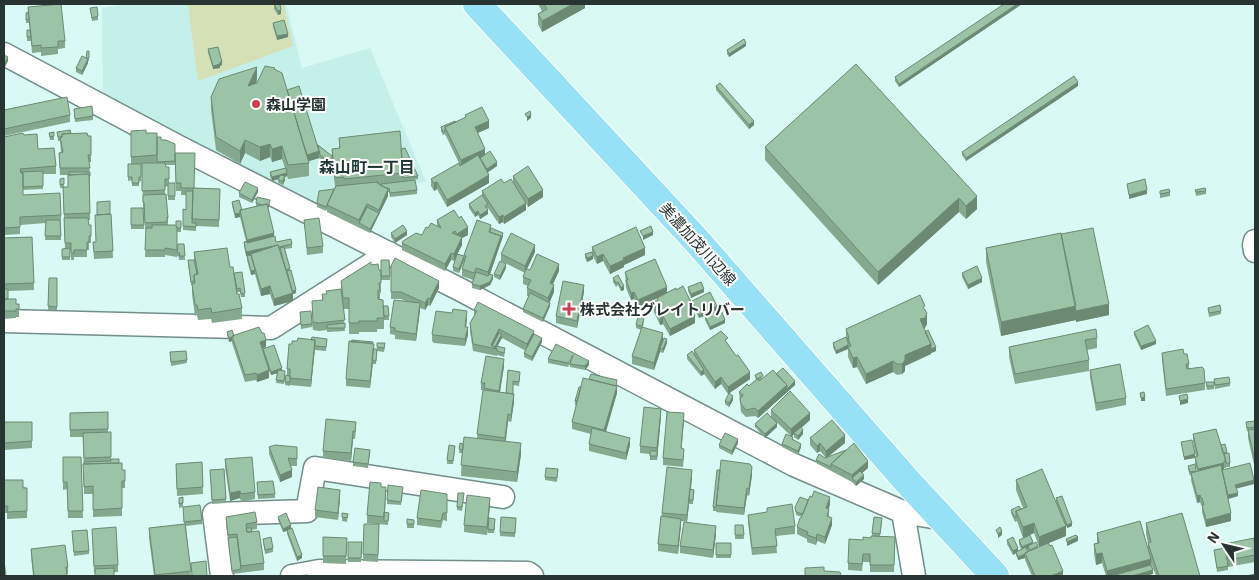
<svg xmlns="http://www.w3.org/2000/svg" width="1259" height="580" viewBox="0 0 1259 580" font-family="'IBM Plex Sans','Noto Sans JP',sans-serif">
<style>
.built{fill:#c5efe9}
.park{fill:#d5e0b6}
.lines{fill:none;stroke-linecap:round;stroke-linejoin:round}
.minor-casing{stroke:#718e8a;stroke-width:25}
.major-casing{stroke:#fff;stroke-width:30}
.minor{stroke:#fff;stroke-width:22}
.major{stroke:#97e1f6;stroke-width:28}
.wall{fill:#84a98e}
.shaded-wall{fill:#6c8974}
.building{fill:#9ac4a5;stroke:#6c8974}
.poi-dot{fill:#d03f50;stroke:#fefefe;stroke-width:2}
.labels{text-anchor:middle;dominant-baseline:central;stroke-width:4;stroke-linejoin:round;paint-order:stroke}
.poi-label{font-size:15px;font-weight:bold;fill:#273432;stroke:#fefefe;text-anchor:start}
.street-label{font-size:15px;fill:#273432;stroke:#fefefe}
.neighbourhood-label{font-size:16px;font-weight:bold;fill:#1e3935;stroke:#fefefe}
</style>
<rect width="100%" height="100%" fill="#d9f9f5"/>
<path class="built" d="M127 4H286L302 68 370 48 426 182 318 193 315 208 103 97 102 8Z"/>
<path class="park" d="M188 4H284L293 46 198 81Z"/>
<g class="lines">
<defs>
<path id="minor" d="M4 54 179 147 459 289 794 465 903 512 944 519
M1255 241 1254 245 1255 251
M4 321 271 328 389 253
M903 512 914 576
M222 576 214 514 307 511 315 468 503 497
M292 576 319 571 528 573 532 576"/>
<path id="major" d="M477 4 696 240 907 481 995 576"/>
</defs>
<use href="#minor" class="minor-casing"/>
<use href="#major" class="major-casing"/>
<use href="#minor" class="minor"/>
<use href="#major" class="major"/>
</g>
<path class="wall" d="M274 4 281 14 278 15 274 9Z
M538 4H585V8L542 32 538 24V14L542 11Z
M1022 4 899 87 895 81V77Z
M28 7 65 41V48L58 49V54L41 56V52L32 53 31 40V41H27V30H30L29 23H26V13L28 12Z
M90 8 98 16V20L92 21Z
M273 23 288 37 277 40 273 27Z
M746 46 729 57 727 54V50Z
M208 49 222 65 220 66V68L213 69 208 53Z
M89 51V61H88V63L82 75 76 72V68L86 58Z
M856 64 977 209 966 219 959 212 878 285 765 160V147Z
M275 69 287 90 318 145 332 156V149L339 148V138L401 149 418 176V179L403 182 417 190V194L390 197 389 192H388V196L370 233 327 212V208L326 211 317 207V203L334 189 335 187 333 168V169L320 159 319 158 309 161V176L288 179 287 176 285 177V180L283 185 278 183 279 179 272 181 270 176V172L285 168 282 159 272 162 270 157 260 161 245 153 240 164 216 150 211 110V97L257 80 256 83Z
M716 86 754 125 749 129 716 90Z
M1078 86 966 161 962 155V152Z
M74 109 93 116V120L75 122Z
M4 110 70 115V122L4 136Z
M465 115 489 128 478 133 485 155 497 166 487 172 489 183 447 207 437 189 434 191 431 186V179L459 163 445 134 443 135 441 131V127L465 118Z
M131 131 146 133 157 137 161 140 175 144V165H166V167H169V183H175V200H168V186L165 187V194L168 218V225H167L176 226 181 221V232H177V257L165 255V257H145L146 230H145L144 209H143L144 229H131V208H143L142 164H132H141V181H139V186H132V180L128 181V164H131Z
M54 132V140H50L49 133Z
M57 132 88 136 91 155V162H89L90 176V220H88L89 225H91V243H89V250H87V257H74V260H71V251H70V260H62V249H65L63 188H60V179L64 178V187H68V175H60L59 153H61L60 141H58Z
M24 135 56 166V174H43V189L23 190V181V195L61 215V240H45L46 223 20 225V234L4 235V137Z
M175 153 195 188 220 189 219 227 196 226V231L183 230V209L186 210V195H181V191H176Z
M513 176 543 197 528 207 526 203V210L504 224 503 222 499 224 488 208 487 209 488 214 480 219 478 215 475 217 469 208V204L482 195V191L504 183 513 182Z
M1195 190 1206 191V194L1196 196Z
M1160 191 1170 192V196L1160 198Z
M258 192 252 203 239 197V193Z
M232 202 242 210 256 206V203L270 204 268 210 274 237 276 242 292 244V248L285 249 296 293 293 294V301L274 306 270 294 261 296 255 274 251 275 247 260V256H251V255L246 256 244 246V242L246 241 240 217 235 218 232 205Z
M110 214H111L113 258 94 259 93 242H96Z
M304 220 323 246V253L307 255Z
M437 220 468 235 462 238V245L457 254 464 260 459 273 453 271V267L457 255 454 261 451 260 445 271 402 250V243L422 235 428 228 437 226Z
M491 228 503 236 490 274 493 279 490 285 480 290 472 288V284L473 280 462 276V269L464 261V255Z
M391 233 407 235 395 243 391 237Z
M1061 234 1109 315 1076 322V320L1001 336 986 262V248Z
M32 237 34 290 8 291V299L16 304H19V317H16V318L4 319V238Z
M178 244H184L185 260H179V257L177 256Z
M592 247 645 255 624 265V267L610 274 603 261 597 264 593 256V259L587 262 585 258V254L592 253Z
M194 252 230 267 245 293V297H241L240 292H237L242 308V319L212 323 211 319 198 320 197 315 195 316 192 294V285H191L188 264V260H194Z
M535 252 527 269 530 270 559 271 553 284 554 292 550 302V306L543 322 523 312V309L529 296H527V288L528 286 523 284V277L525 273 501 261V254Z
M389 260 390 280H381V293H380V299L383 306H388L389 320H384V329H377V332H359V334H349V309H343L345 331 327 332V330L319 331 313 330 312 324V327L301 329 300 312 312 323 322 300V294H327L341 290V281L371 265 379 270H381Z
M391 266 439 288 430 306 428 305 425 310 420 308 416 341 395 339V335L390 334V327L407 302 401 299H391Z
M506 268 500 280 494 277V274Z
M625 272 667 293 676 290 692 304V301L717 310 699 318 694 309 695 323 670 336 663 324 660 325 653 310V302L657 300V298L638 307 634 299 631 300 626 288Z
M962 273 982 282 968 289 962 277Z
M49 278H57V310H48Z
M613 278 624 286V290L621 291 618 285 616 287 613 282Z
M688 287 704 292 691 298 688 291Z
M584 292 577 328 556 323V316Z
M1208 308 1221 311V314L1209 317Z
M474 310 534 335 542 342 532 361 524 357V353L526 351 502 338 497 346 505 352 504 357 497 355V356L473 351 470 331V323L474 316Z
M925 310 927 324 924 328 936 351 931 353V354L905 366V371L902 374 897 375 893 372 866 384 857 367 853 368 848 357V349L836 354 833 347V343L846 338V329Z
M705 316 725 323 710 330 705 320Z
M467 319 466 327 468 335 465 346 434 343 432 341V334Z
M644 321 643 327 663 339 667 343 663 353 660 352 654 370 632 364V356L641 330 636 328V325Z
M227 332 234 336 266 347 262 349 263 352V349L285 375 284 384 276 383 277 373 271 375 269 371V378L257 382 256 380 245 382 232 343V341L229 342 227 335Z
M1134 332 1156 344 1141 350 1134 335Z
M1097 338V348L1087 350 1089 360V371L1015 384 1009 357V347Z
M327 342 326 351 315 350V349L311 387 290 385V386L285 385V382L287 375V369L292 344Z
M377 343 385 347 384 352 377 351 376 364H373L370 388 346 386V379L374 349H377Z
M728 344 750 379 728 394 721 384 715 389 704 374 701 376 687 359V355L694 354V350Z
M186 351 187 363 171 366 170 352Z
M1162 353 1184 354 1189 364V369L1205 383V390L1166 396 1162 360Z
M548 359 589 365 585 370 570 367V364L568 367 548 363Z
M504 366 500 392 506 393 508 370 520 376 519 386 513 385V394L514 402 511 422 508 421 506 441 521 454 517 482 461 476 462 453H459L460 443 463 444 477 438 483 390H481V383Z
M1090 370 1126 398V405L1096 411 1090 377Z
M776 374 795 385 758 418 755 416 746 417 741 412 739 392 749 386 756 380 755 375 763 378Z
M589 379 617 384V393L606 432 630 445 626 460 589 451V444L591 434 572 429V422L576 405H575V401L581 387Z
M1214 379 1230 383V386L1215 389Z
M1214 382V389L1207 390 1206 386Z
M733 400 729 407 725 404V401Z
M803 405 810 420 801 428 803 434 798 440 794 437V434L792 436 793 439 801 447 798 455 782 447V444L790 435 771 417V410Z
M108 412V433L111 432V459L119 463 122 470H125V488H122V516L93 517V494H84L83 437H70V413Z
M661 416 657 460H650V454L640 453V446Z
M684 420 681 448 684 456 683 467 663 465V458Z
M1255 421V469L1248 438V431H1247L1246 426V422Z
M4 422H32V448L4 450Z
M755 424 777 427 765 438 755 427Z
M356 429 355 439H353L351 461 323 458V451Z
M1193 434 1221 446 1227 453 1230 463V467H1226V468H1224V470L1254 484 1236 488 1238 496 1228 499 1231 521 1206 527 1202 512V505H1201L1200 502 1197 503 1191 480V475L1190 476 1188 469V466L1196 472 1197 471 1195 464V457H1196L1193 441Z
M810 438 845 443 828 457 868 468 862 473 864 479 856 486 852 482 816 463V460L826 458 820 451 817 453 810 445Z
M738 443 732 455 719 448V445Z
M269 447H297V466H291L292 477 280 482 269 454Z
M455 450 453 464H447V460Z
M370 453 368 468 353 466V462Z
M63 457H81L83 518H68L67 489 63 490Z
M225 459 255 492V499L241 502 240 498 230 501 225 467Z
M202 462 203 494 177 496 176 464Z
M224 469 226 503 212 504 210 470Z
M558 469 557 482 545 480V477Z
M752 475 749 496 747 495 744 515 716 512V511H713V507Z
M692 477 691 489 694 490 693 504H689L687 522 681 521 678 554 658 551V544L662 513Z
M4 480 23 487 27 488V518L7 519V513H4Z
M1016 480 1066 536 1049 543 1063 576H1032L1025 560V558L1018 560 1016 555V553L1013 555 1007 544V540L1018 551 1021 549 1019 544V540L1033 543 1038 547H1039L1034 533 1023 538 1017 521 1015 522 1011 513V510L1023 508 1016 490Z
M257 482 275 494V498L258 499Z
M381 487 386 494 385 512 389 513 388 525 367 523V515Z
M403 491 401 505 387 504V500Z
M447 494V521L443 520 441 528 417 525V518Z
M340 497 338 520 315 517V510Z
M464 497 462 511 457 510V507Z
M179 498 183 503V507L202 520V524L186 526 191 576H154L149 538V528L184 524 183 507 179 508Z
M1056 498 1072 526 1067 528 1056 502Z
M808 500 830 504 829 509V517L832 525 825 544 817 541 816 545 807 542V539L797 534V527L802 517 796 515 795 507Z
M490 505 487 535 464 532V525Z
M342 513 348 514 347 522 342 521Z
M748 515 795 526V534L776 536 777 553 752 555 748 522Z
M226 517 257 522V529L251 530 264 563V570L232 574 226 524Z
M278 517 291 529 302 558 297 561 287 534V531L283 532 278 520Z
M516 518 515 537 500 536V532Z
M407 519 414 520V528H407Z
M882 522 880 536 895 537 894 572H870V562H863L862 571 848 570V563L863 540 871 538 872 536V533Z
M495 523 494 533H488V529Z
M1146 523 1200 576H1156L1151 563 1153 574 1145 576H1106L1102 563 1096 565 1094 554V544L1097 543V533L1148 547V543L1146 534Z
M364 524H379L378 562 363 561Z
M735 525H743L744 539H735Z
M92 529 118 565V572L94 573Z
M716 534 713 558 680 553V546Z
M72 535 89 551V554L74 556Z
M323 537 347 538 346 564 323 563Z
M263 539 273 548V552L265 554Z
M348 542H362L361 562H348Z
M716 543H731V558H716Z
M1225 544 1255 546V562L1228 567V570L1217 572 1214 550 1225 548Z
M31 549 68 567V574H66L67 576H33L31 556Z"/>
<path class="shaded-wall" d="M573 4H585V8L542 32V21Z
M1017 4H1022L899 87V84Z
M281 10V14L278 15V11Z
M288 34V37L277 40V36Z
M746 43V46L729 57V54Z
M8 57V61L4 69V65Z
M88 59V63L82 75V71Z
M220 62H222V65L220 66V68L213 69V66Z
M257 67V80L248 100V86Z
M1078 82V86L966 161V158Z
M531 115V118L527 121V117Z
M489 121V128L475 134V127Z
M754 121V125L749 129V125Z
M245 140V153L240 164V151Z
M270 144V157L260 161V147Z
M282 146V159L272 162V149Z
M485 149V156L461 167V160Z
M319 151V158L306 162V155Z
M497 162V166L487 173V169Z
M287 173V176L285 177V180L283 185V181L284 177 272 181V177Z
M489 175V183L447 207V200Z
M437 182V189L434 191V183Z
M258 188V192L252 203V200Z
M388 189V196L370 233V229L379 213V210Z
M543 190V197L528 207V199Z
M1147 190V194L1129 199V195Z
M977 196V209L966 219V206Z
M959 198V212L878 285V272Z
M526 203V210L504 224V217Z
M367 204V211L359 223V220Z
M488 210V214L480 219V215Z
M478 211V215L475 217V213Z
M240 213V217L235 218V214Z
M503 215V222L499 224V217Z
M468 227V235L462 238V245L454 261V254L457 241V234Z
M407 231V235L395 243V239Z
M653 232V235L643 240V236Z
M274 233V240L247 247V240Z
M503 233V236L488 280V272L501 236Z
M278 245V249L246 256V252Z
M535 245V252L525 273V266Z
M645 248V255L624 265V267L610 274V266L623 258Z
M451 253V260L445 271V264Z
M603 254V261L597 264V257Z
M464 256V260L459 273V269Z
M593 256V259L587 262V258Z
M506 264V268L500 280V276Z
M559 264V271L550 290V283Z
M255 270V274L251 275V271Z
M493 275V279L490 285 480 290V286Z
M982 278V282L968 289V285Z
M439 281V288L430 306V299Z
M554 285V292L548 305V298Z
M584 285V292L577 328V321Z
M270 286V294L261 296V289Z
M624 286V290L621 291V288Z
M667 287V294L638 307V300Z
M704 289V292L691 298V294Z
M296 290V293L293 294V301L274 306V299L292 291Z
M634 292V299L631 300V293Z
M428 298V305L425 310V303Z
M420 303V311L416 341V334Z
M550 303V306L543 322V318Z
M1109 304V315L1076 322V311Z
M717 306V310L699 318V315Z
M1076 306V320L1001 336V322Z
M467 311V319L465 334V327Z
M927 313V324L925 328 920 330V319Z
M663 316V324L660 325V318Z
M695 316V323L670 336V329Z
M725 320V323L710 330V327Z
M468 327V335L465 346V339Z
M499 329V337L493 348 491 345Z
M534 331V338L527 351V344Z
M663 333V341L660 348V352L654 370V363Z
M502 334V338L496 349 494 348Z
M232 337V341L229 342V338Z
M542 338V342L532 361V357Z
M667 339V343L663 353V349Z
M266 340V347L260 349V342Z
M315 340V347L311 387V380Z
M1156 341V344L1141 350V346Z
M374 344V351L370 388V381Z
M931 344 936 347V351L931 353V354L905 366V371L902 374V364L905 355Z
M848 345V349L836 354V351Z
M857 357V367L853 368V358Z
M504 359V366L499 398V391Z
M589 361V365L585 370V366Z
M893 361V372L866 384V374Z
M282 368V372L271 375V372Z
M269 370V378L257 382V375Z
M704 370V374L701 376V372Z
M750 372V379L728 394V387Z
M721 377V384L715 389V382Z
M795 381V385L758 418V411L787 385Z
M617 386V393L604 437V430Z
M514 394V402L511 422V415Z
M733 396V400L729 407V403Z
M1145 397V401H1141V398Z
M1188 399V403L1180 405V401Z
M661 409V416L657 460V448Z
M684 413V420L681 456V448Z
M810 413V420L791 437V429Z
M508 414V421L505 445V438Z
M777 423V427L765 438V434Z
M803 430V434L798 440V436Z
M353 431V439L351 461V453Z
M845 435V443L826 458V451Z
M630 438V445L626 460V453Z
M738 439V443L732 455V451Z
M521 443V454L517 482V472Z
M820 443V451L817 453V446Z
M801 444V447L798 455V451Z
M1195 454V458L1184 460V457Z
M868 461V468L854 480 852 478V482V475Z
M1224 463V470L1198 476V469Z
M752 467V475L749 496V489Z
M292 470V477L280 482V475Z
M692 470V477L687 522V515Z
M864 475V479L856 486V482Z
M1254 480V484L1235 489V485Z
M747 488V495L744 515V508Z
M340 490V497L338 520V513Z
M240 491V498L230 501V493Z
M1238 493V496L1228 499V495Z
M1200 495V502L1197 503V496Z
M830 497V504L826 516V508Z
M490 498V505L487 535V527Z
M1231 513V521L1206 527V520Z
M832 518V525L825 544V537Z
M681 519V526L678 554V546Z
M1034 523V533L1023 538V527Z
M1072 523V526L1067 528V525Z
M291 525V529L283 532V529Z
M716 526V534L713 558V550Z
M1066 526V536L1039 547V537Z
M1002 531V535L998 538V534Z
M817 534V541L816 545V538Z
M1078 537V541L1067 546V542Z
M1033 542V546H1028V548L1022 551V547Z
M1018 548V552L1013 555V551Z
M1102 553V563L1096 565V554Z
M1025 554V558L1018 560V557Z
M302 555V558L297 561V557Z
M1151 559V569L1125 576H1107V571Z
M1153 570V574L1145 576H1132Z
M1063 571V576H1051Z"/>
<path class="building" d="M61 4 65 41H58V47L41 48V45L32 46 28 7Z
M274 4H280L281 10 278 11Z
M544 4H573L542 21 538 14 547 9Z
M1004 4H1017L899 84 895 77Z
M97 7 98 16 92 18 90 8Z
M28 12 29 19 26 20V13Z
M284 20 288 34 277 36 273 23Z
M27 30H30L31 37H27Z
M744 39 746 43 729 54 727 50Z
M218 47 222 62H220V64L213 66 208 49Z
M87 51H89V58H86Z
M4 55 8 57 4 65Z
M82 56 88 59 82 71 76 68Z
M856 64 977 196 966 206 959 198 878 272 765 147Z
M265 66 275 68 274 69 282 73 309 163 288 165 282 146 272 149 270 144 260 147 245 140 240 151 216 137 211 97 219 79 257 67 248 86 257 83Z
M1074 76 1078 82 966 158 962 152Z
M720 83 754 121 749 125 716 86Z
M299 86 319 151 307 155 287 90Z
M67 97 70 115 4 129V110Z
M92 106 93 116 75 119 74 109Z
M482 107 489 121 475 127 485 149 461 160 445 127 466 117 465 115Z
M530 111 531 115 527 117 525 114Z
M455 121 456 122 445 127V131L443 132 441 127Z
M70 130 71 133 62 134V137H58L57 132Z
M146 130V133H157V155L131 157V131Z
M400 131 403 173 344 179V177L335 178 332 149 340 148 339 138Z
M54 132V136L50 137 49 133Z
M23 133 24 135 37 134 38 149 54 148 56 166 20 169 21 173H23V195L60 193 61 215 20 217V227L4 228V137Z
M87 133 88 136H91V155H88L90 168H60L59 153 63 152 60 137H62V134Z
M157 137H161V140H166L175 144V161L157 162Z
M318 145 332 156 333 165 320 155Z
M405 148 418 176 403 178 401 149Z
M490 151 497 162 487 169 480 158Z
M175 153H195L194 188H181V183H176Z
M478 155 489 175 447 200 437 182 434 183 431 179 459 163 460 166Z
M142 163H165L166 167H169V179H165V190L142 191Z
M128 164H141V177H139V183H132V177H128Z
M528 166 543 190 528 199 513 176Z
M286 168 287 173 272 177 270 172Z
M43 171V186L23 187V173H21V172Z
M69 172H90V176H89V174L69 175Z
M89 174 90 213 64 214 63 187H68V175Z
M280 175 285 176 283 181 278 180Z
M64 178V184L60 185V179Z
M501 179 504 183 511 179 526 203 504 217 503 215 499 217 482 191Z
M1145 179 1147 190 1129 195 1127 184Z
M415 180 417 190 390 193 389 188H387L381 186V184Z
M245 182 258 188 252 200 239 193Z
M378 182 377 183 388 189 379 210 367 204 359 220 327 205 336 186Z
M168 183H175V196H168Z
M193 188 220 189 219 220 192 219Z
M1205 188 1206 191 1196 192 1195 190Z
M334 189 326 207 317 203 319 191Z
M1169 189 1170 192 1160 194V191Z
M186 191H193L192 223H196V227L183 226V209L186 210Z
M166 194 168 218 167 217V222L145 223 144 202H143V195Z
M482 195 488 204 485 206 488 210 480 215 478 211 475 213 469 204Z
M257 197 270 200 268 207 267 204 262 205 256 203Z
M239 200 242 210H240V213L235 214 232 202Z
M110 201V214L97 215V202Z
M267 204 274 233 247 240 240 210Z
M367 207 379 213 370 229 359 223Z
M131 208H143L144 225H131Z
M454 210 459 218 461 216 468 227 457 234 455 231 452 233 462 237 454 254 451 253 445 264 402 243 403 241 416 233 422 235 426 227 428 228 431 223 441 228 437 220Z
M111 214 113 251 94 252 93 242H96L95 215Z
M64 218H88L89 225H91V236H89V242H87V250H74V253H71V243H65Z
M319 218 323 246 307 248 304 220Z
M46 220H60L61 236H45Z
M477 220 491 225 489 232 501 236 488 272 476 268 474 273 462 269 466 256 464 255Z
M176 221H181V228H177L176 226Z
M152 225H175L177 227V250L165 248V250H145L146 228H152Z
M403 225 407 231 395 239 391 233Z
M651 226 653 232 643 236 640 231Z
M636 227 645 248 623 258 624 260 610 266 603 254 597 257 592 247Z
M491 228 503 233 501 239V236L490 232Z
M1093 228 1109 304 1076 311 1061 234Z
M511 233 535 245 525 266 501 254Z
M1061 233 1076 306 1001 322 986 248Z
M275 236 276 242 291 239 292 244 279 247 278 245 246 252 244 242 247 241V243Z
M32 237 34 283 4 284V238Z
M178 244H184L185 256H179L180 253H177Z
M278 245 293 293 274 299 270 286 261 289 251 254Z
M284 247 290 268 286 270 280 248Z
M70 248V257H62V249Z
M227 248 230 267H233L237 294H239L242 308 212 313 211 308 198 310 197 305H195L192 284 195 283 194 275 198 274 194 252Z
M592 252 593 256 587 258 585 254Z
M457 254 464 256 459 269 453 267Z
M537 254 559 264 550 283 554 285 548 298 527 288 531 280 523 277 526 269 530 270Z
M251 255 255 270 251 271 247 256Z
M395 258 439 281 430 299 428 298 425 303 401 292H391V266Z
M655 259 667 287 638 300 634 292 631 293 626 280H628L625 272Z
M188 260H194L197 274 194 275V281L191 282Z
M381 260H389L390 276H381Z
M500 261 506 264 500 276 494 274Z
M371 262V265L378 264 379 270H381V283H379L380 290H378V299L383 300 384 318H377V321H359V323H349V298H343L341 281Z
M977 266 982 278 968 285 962 273Z
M291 270 296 290 292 291 287 271Z
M242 272 245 293 241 294 240 288 237 289 234 273Z
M476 272 488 276 489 274 493 275 490 282 480 286 472 284Z
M618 275 624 286 621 288 618 282 616 283 613 278Z
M49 278H57V307L48 306Z
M563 281 584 285 577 321 556 316Z
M701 282 704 289 691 294 688 287Z
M683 286 694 308 692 310 695 316 670 329 663 316 660 318 653 302 658 300 657 298 676 288V290Z
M4 289H8V299H4Z
M341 289 345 320 319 323 313 322 312 301 323 300 322 294H327L326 291Z
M710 292 717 306 699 315 692 301Z
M530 293 550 303 543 318 523 309Z
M920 295 925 306 923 307 927 313 925 318 920 319 931 344 905 355V360L902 364H897L893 361 866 374 857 357 853 358 848 347 851 346 848 339 849 338 846 329Z
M4 299H16V304H19V309H16V311H4Z
M394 300 420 303 416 334 395 331V328L390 327Z
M478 302 534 331 527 344 499 329 491 345 497 349 473 344 470 323 477 311 474 310Z
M1220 305 1221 311 1209 313 1208 308Z
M383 306H388L389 316H384Z
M453 309 467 311 465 327H468L465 339 434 335 432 334 436 311 452 313Z
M721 310 725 320 710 327 705 316Z
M311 311 312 324 301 325 300 312Z
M638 316 644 318 642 326 636 325Z
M345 323V328H327V325Z
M1148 325 1156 341 1141 346 1134 332Z
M259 327 262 333H264L266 340 260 342 269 370 257 375 256 373 245 375 232 336Z
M642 327 663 333 654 363 632 356Z
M1096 329 1097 338 1085 340 1089 360 1015 374 1009 347Z
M232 330 234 336 229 338 227 332Z
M928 330 936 347 931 349V344L925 332Z
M721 331 728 338 725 340 736 356 738 355 750 372 728 387 721 377 715 382 694 350Z
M499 333 502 334 495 347 492 346Z
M534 334 542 338 532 357 524 353Z
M312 337 327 339 326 347 315 346V340H311Z
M846 337 848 342V345L836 351 833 343Z
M298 338 315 340 311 380 290 378V369H287L289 344H292V341H297Z
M664 338 667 339 663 349 660 348Z
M352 340 373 342V343L351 342Z
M349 341 374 344 370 381 346 379Z
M377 343H385L384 348 377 347Z
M556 344 589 361 585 366 570 364 573 355 568 363 548 359Z
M274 345 282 368 271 372 263 349Z
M496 346 505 348 504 353 497 351V349H496Z
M373 349H377L376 361 372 360Z
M1183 349 1184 354H1187L1189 364H1186L1187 369 1202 367 1204 369 1205 383 1166 389 1162 353Z
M186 351 187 360 171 362 170 352Z
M692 351 704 370 701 372 687 355Z
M486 356 504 359 499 391 484 388 485 383H481Z
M1120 364 1126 398 1096 403 1090 370Z
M783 368 795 381 787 389V385L776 374Z
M278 370 285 371 284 381 276 380Z
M508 370 520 372 519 382 513 381V394L506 393Z
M773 370 787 385 758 411 755 408 746 410 741 404 740 399 743 395 739 392 747 384 749 386 757 379 759 381Z
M761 372 763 376 757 379 755 375Z
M591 374 617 380 616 386 589 379Z
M286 375 290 376V382H285Z
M1229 377 1230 383 1215 385 1214 379Z
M583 378 617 386 604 430 572 422Z
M1206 382H1214V386H1207Z
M579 387H581L577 401H575Z
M483 390 514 394 511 415 508 414 505 438 477 434Z
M790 391 810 413 791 429 771 410Z
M1144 392 1145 397 1141 398 1140 393Z
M729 393 733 396 729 403 725 401Z
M1187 394 1188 399 1180 401 1179 396Z
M644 407 661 409 657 448 640 446Z
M108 412V429L70 430V413Z
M667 412 684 413 681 448 684 449 683 460 663 458Z
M767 413 777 423 765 434 755 424Z
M326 419 356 422 355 432 353 431 351 453 323 451Z
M832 420 845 435 826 451 820 443 817 446 810 438Z
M1255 421V427L1247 428 1246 422Z
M4 422H32V441L4 443Z
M801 427 803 430 798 436 794 433Z
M592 428 630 438 626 453 589 444Z
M1216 429 1226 461H1224V463L1198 469 1195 457 1198 456 1193 434Z
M1255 429V461L1248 430Z
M111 432V457L84 458 83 433Z
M725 433 738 439 732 451 719 445Z
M786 434 793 437 792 439 801 444 798 451 782 444Z
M464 437 521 443 517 472 461 465Z
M1192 440 1195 454 1184 457 1181 442Z
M460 443 463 444V450L459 449Z
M854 443 868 461 852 475 831 464Z
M1225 444 1227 452 1223 453 1221 445Z
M275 445 297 447V459L288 458 292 470 280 475 269 447Z
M449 445 455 446 453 461 447 460Z
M355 448 370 450 368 464 353 462Z
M846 450 831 464V467L816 460 819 454 825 458Z
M650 451H657V456H650Z
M1229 453 1230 463H1226L1224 454Z
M63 457H81L83 511H68L67 482H63Z
M252 457 255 492 241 494 240 491 230 493 225 459Z
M111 459H119V463L84 464V462L111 461Z
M721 460 750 464 752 467 749 489 747 488 744 508 716 505Z
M202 462 203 487 177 489 176 464Z
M122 463V470H125V481H122V508L93 510V486L84 487 83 464Z
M1250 463 1254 480 1235 485 1238 493 1228 495 1222 470Z
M1195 464 1196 471 1190 472 1188 466Z
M1221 465 1231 513 1206 520 1202 505H1204L1202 498H1201L1200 495 1197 496 1191 473Z
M667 467 692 470 687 515 662 513Z
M546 468 558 469 557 478 545 477Z
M224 469 226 499 212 500 210 470Z
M1042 469 1066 526 1039 537 1034 523 1023 527 1016 511 1027 507 1016 480Z
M717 470H720L716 507H713Z
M860 471 864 475 856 482 852 478Z
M4 480H23V488H27V511L7 512 8 506H4Z
M273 481 275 494 258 495 257 482Z
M370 482 381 483V487H386L384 517 367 515Z
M388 485 403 487 401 502 387 500Z
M318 487 340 490 338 513 315 510Z
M690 489 694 490 693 500H689Z
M421 490 447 494V513H443L441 521 417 518Z
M814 491 830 497 826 508 829 509 827 516 832 518 825 537 817 534 816 538 807 535 808 532 797 527 800 518H801L810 496 812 497Z
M458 493H464L462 507H457Z
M467 495 490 498 487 527 464 525Z
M1062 496 1072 523 1067 525 1056 498Z
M183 497V503L179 504V498Z
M800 497 808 500 803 514 796 512 795 507Z
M792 504 795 526 775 529 777 546 752 548 748 515 767 512V508Z
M200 505 202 520 184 522 183 507Z
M1019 506 1021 509 1016 511V518H1015L1011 510Z
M255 512 257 522 246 524 247 532 259 531 264 563 241 566 237 534 228 535 226 517Z
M384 512 389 513 388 521H384Z
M286 513 291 525 283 529 278 517Z
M342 513 348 514 347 518 342 517Z
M1182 513 1200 576H1159L1148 543 1151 542 1146 523Z
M661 516 681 519 678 546 658 544Z
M501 517 516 518 515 533 500 532Z
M874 517 882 518 880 534 872 533Z
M489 518 495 519 494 530 488 529Z
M407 519 414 520V524H407Z
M1140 521 1151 559 1107 571 1102 553 1096 554 1094 544 1099 543 1097 533Z
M684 522 716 526 713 550 680 546Z
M185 524 191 571 155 575 149 528Z
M364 524H379L378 555 363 554Z
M735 525H743L744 535H735Z
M116 527 118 565 94 566 92 529Z
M1000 527 1002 531 998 534 996 530Z
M246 528H251L252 532H247Z
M292 528 302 555 297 557 287 530Z
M87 530 89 551 74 552 72 531Z
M1030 535 1033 542 1022 547 1019 540Z
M1076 535 1078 537 1067 542 1066 539Z
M871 536 895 537 894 565H870V554H863L862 564 848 563 849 539 863 540V537L871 538Z
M237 537 241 569 232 571 228 538Z
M271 537 273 548 265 550 263 539Z
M323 537 347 538 346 556H323Z
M1013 537 1018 548 1013 551 1007 540Z
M1254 538 1255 549H1254L1255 555 1228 560 1225 544Z
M348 542H362L361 558H348Z
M1036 542 1038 546 1030 550 1028 546Z
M716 543H731V555H716Z
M1048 543 1050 546 1052 545 1063 571 1051 576H1035L1025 553Z
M65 545 68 567H66L67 576H34L31 549Z
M1026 547 1028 552 1025 553V554L1018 557 1016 552Z
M1225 548 1228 566 1217 568 1214 550Z
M4 561 6 576H4Z
M206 561 207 576H192L191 563Z
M1151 565 1153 570 1132 576H1111Z
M824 567V571L840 572 841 576H805V568Z
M114 568V576H95V569Z
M1255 574V576H1246Z
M308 575V576H295Z"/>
<g class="poi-dot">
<circle cx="256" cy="104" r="5"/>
<path d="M566.5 301.5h5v5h5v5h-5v5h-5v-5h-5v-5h5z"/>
</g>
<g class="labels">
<g class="poi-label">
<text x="266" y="104">森山学園</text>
<text x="580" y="309">株式会社グレイトリバー</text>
</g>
<g class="street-label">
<text transform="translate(698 244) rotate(48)">美濃加茂川辺線</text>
</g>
<g class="neighbourhood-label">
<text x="367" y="167">森山町一丁目</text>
</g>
</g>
<rect width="1259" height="580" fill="none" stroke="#273432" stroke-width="10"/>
<g transform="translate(1224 545) rotate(305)" stroke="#fefefe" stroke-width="4" paint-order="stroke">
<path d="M0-4L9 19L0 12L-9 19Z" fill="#273432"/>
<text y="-8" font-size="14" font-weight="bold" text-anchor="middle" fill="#273432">N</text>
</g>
</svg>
